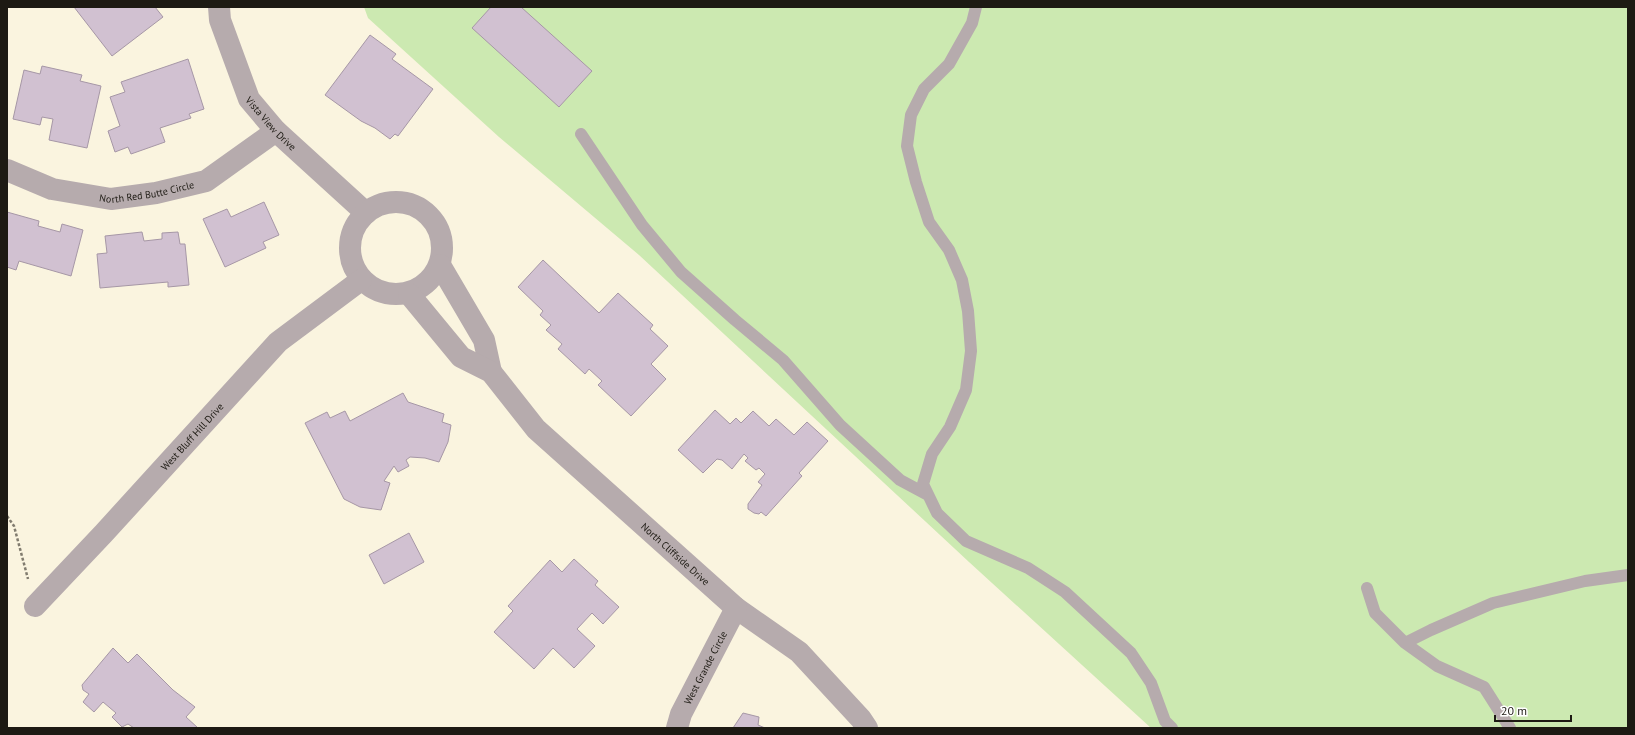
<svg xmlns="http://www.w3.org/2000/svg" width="1635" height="735" viewBox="0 0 1635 735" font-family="'PT Sans',sans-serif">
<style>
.green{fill:#cce9b1}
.building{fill:#d1c1d1;stroke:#a697a6}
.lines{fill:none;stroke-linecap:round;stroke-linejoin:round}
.path{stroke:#817c6f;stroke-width:2.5;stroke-dasharray:3 2;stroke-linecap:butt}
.lane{stroke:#b6abad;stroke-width:12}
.street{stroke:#b6abad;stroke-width:22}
.labels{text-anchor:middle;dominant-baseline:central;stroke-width:3;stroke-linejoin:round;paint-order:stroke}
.street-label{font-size:10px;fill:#1d1a13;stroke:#fff}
</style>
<rect width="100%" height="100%" fill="#faf4df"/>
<path class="green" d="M364 7H1628V728H1151L969 562 639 255 499 137 368 18Z"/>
<path class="building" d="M74 7H155L163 17 112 56Z
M491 7H521L592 71 559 107 472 28Z
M370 35 396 54 392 59 433 89 398 136 395 134 390 139 375 128 361 121 325 95Z
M188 59 204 109 189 114 191 118 160 128 165 142 131 154 128 147 115 152 108 131 120 126 110 97 125 92 121 82Z
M42 66 82 75 80 81 101 86 87 148 49 140 53 119 42 117 40 125 13 119 24 70 40 74Z
M264 202 279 235 263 242 266 248 225 267 203 219 227 209 231 217Z
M7 212 39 221 38 226 60 232 62 224 83 230 71 276 19 261 16 270 7 267Z
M142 232 144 241 162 239V233L178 232 180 244H185L189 285 168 287V282L100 288 97 254 107 253 105 236Z
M543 260 599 313 618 293 653 325 650 329 668 346 651 364 666 379 631 416 598 385 602 381 589 369 585 374 558 349 562 344 546 330 551 325 540 315 543 311 518 287Z
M403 393 408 402 444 414 442 422 451 425 448 442 439 462 425 458 410 457 406 460 409 466 398 472 394 466 384 481 390 483 381 510 360 507 344 499 305 423 327 412 330 418 345 411 350 421Z
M715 410 730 424 736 418 741 423 753 411 769 426 776 419 794 435 807 422 828 441 799 473 802 476 766 516 761 512 759 514 754 513 748 509V504L762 485 758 482 765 474 759 468 756 470 745 461 748 458 744 454 732 469 722 460 717 459 703 473 678 450Z
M409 533 424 562 384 584 369 555Z
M574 559 598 581 595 585 619 607 603 624 592 613 577 629 595 646 574 668 553 648 534 669 494 632 513 611 508 606 550 560 562 572Z
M113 648 128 663 137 654 173 690 195 707 186 717 198 728H134L128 724 122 727 112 717 116 713 103 702 94 712 83 702 89 694 83 690 82 685Z
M743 713 759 717 758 725 765 728H733Z"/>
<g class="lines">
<path class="path" d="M7 516 14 526 28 579"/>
<path class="lane" d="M976 7 972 23 949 64 924 89 911 115 907 146 916 182 929 222 949 250 962 280 968 311 971 351 966 390 950 427 932 454 923 484 937 513 966 541 1028 568 1065 592 1131 653 1151 683 1165 721 1172 728
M581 134 642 225 681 272 735 320 783 360 840 425 900 480 928 495
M1367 588 1375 613 1405 643 1437 666 1484 687 1510 728
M1405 643 1431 630 1493 603 1585 581 1628 575"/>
<g class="street">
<path id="s1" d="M219 7 220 20 249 99 276 131 366 213"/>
<path id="s2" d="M7 170 52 189 111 199 156 193 206 181 276 131"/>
<circle cx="396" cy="248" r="46"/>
<path d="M440 265 484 340 491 372"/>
<path id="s3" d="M409 294 461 357 491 372 536 429 736 608 799 652 861 719 867 728"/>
<path id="s4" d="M35 606 104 533 278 342 361 280"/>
<path id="s5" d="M677 728 681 714 736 608"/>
</g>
</g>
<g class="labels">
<g class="street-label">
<text stroke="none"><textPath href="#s1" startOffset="130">Vista View Drive</textPath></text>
<text stroke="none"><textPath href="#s2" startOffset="145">North Red Butte Circle</textPath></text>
<text stroke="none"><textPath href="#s4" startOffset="231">West Bluff Hill Drive</textPath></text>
<text stroke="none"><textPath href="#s3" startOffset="375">North Cliffside Drive</textPath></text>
<text stroke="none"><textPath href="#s5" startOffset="67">West Grande Circle</textPath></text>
</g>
</g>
<rect width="1635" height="735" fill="none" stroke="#1d1a13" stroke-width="16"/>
<path d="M1495 715v6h76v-6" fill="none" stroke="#1d1a13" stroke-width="2"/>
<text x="1501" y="715" font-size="12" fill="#1d1a13" stroke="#ffffff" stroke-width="3" paint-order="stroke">20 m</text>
</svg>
